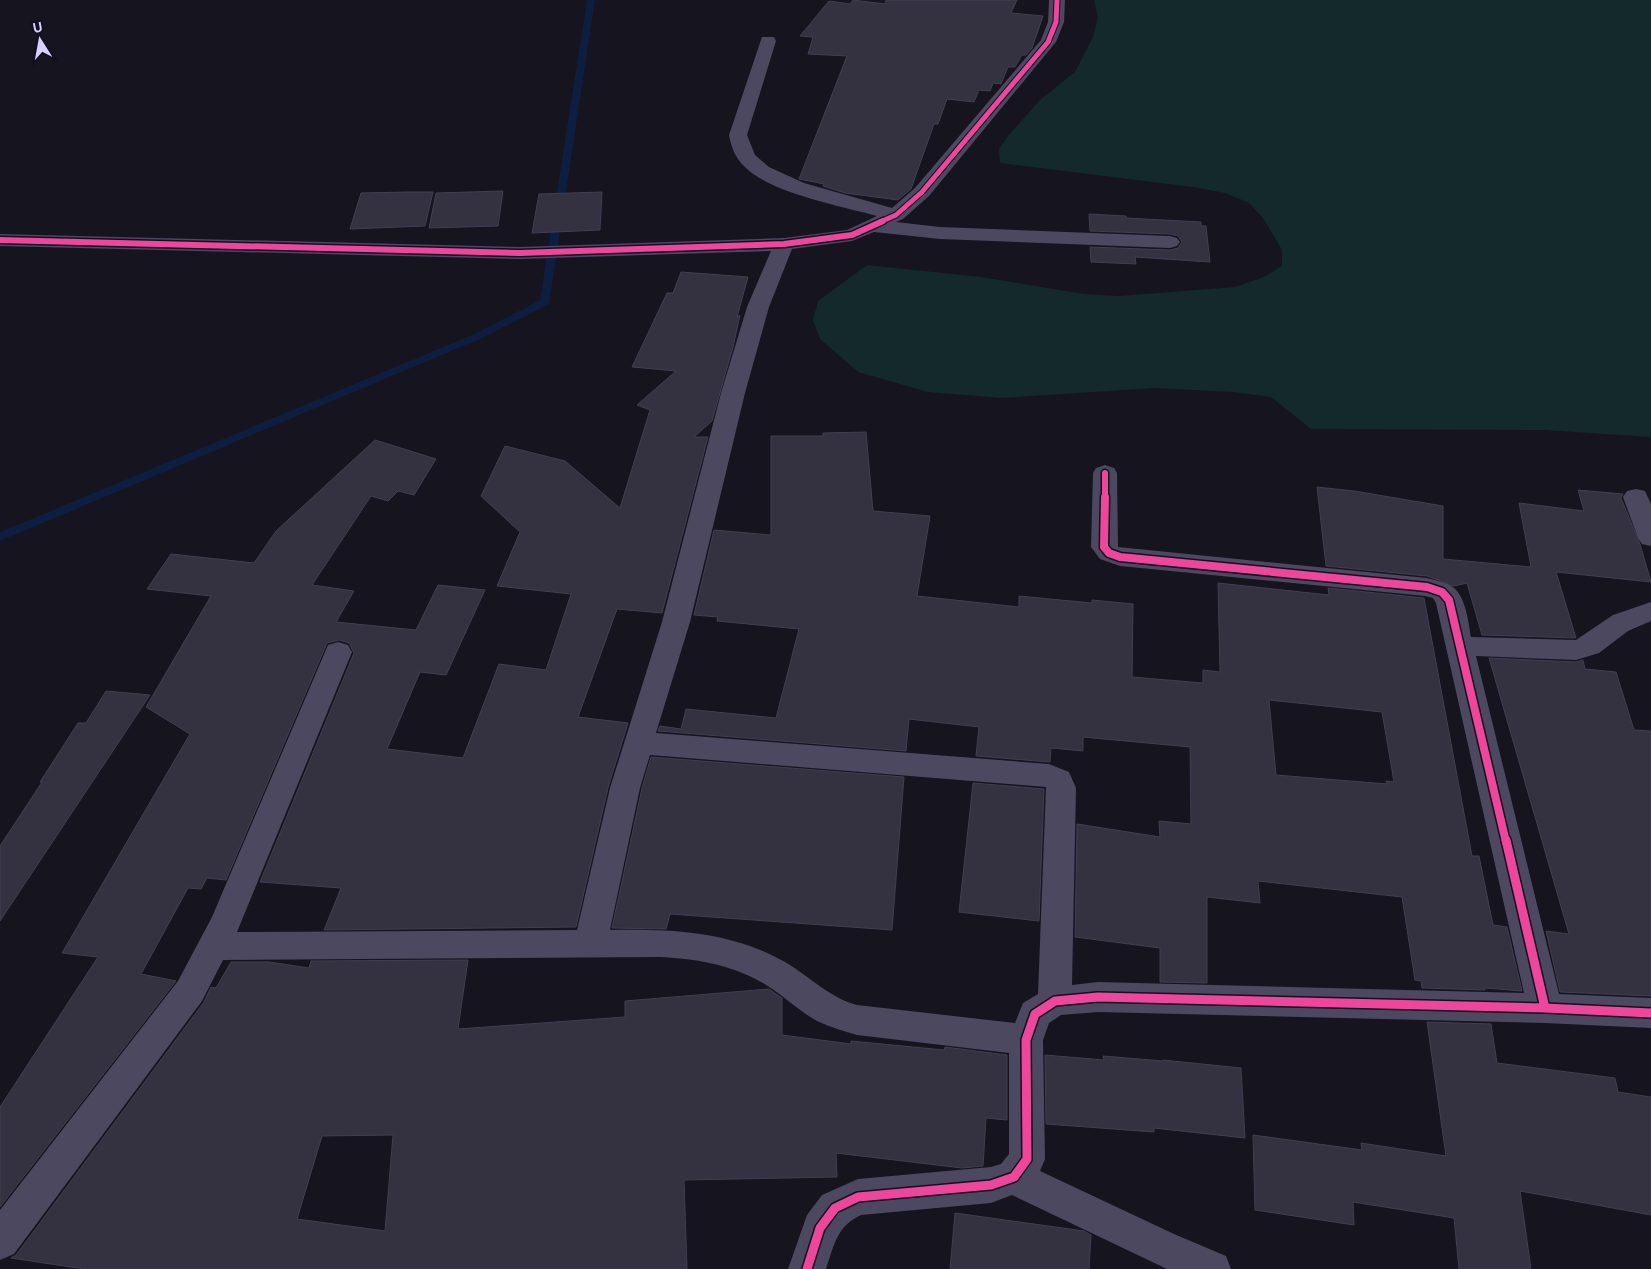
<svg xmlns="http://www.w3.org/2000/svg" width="1651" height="1269" viewBox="0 0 1651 1269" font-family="Ubuntu,sans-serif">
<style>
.green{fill:#13292b}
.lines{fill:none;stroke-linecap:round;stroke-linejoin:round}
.stream{fill:#0e1e40;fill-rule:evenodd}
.building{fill:#343140;stroke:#433e52;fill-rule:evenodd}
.street{fill:#4b485f;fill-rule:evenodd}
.cycleway-far3-casing{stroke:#130f23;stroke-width:7}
.cycleway-far2-casing{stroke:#130f23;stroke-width:9}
.cycleway-far1-casing{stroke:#130f23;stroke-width:11}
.cycleway-casing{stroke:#130f23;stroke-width:12}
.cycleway-far3{stroke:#ed469a;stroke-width:5}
.cycleway-far2{stroke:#ed469a;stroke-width:6}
.cycleway-far1{stroke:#ed469a;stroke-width:8}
.cycleway{stroke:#ed469a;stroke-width:9}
</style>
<rect width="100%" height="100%" fill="#16141e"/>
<path class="green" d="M1094 0H1651V437L1544 430 1311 429 1271 397 1232 392 1155 388 1001 398 928 392 858 372 820 339 813 320 818 301 867 265 981 277 1084 294 1119 296 1235 287 1264 277 1282 266V250L1263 218 1249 203 1225 193 1193 187 1000 163 999 149 1008 136 1040 100 1075 72 1093 37 1098 17Z"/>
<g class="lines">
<path class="stream" d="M587 0H595L549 304 480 339 0 541V532L472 335 540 300Z"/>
</g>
<path class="building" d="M853 0 885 4 886 0H1017L1011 13 1043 16 1032 48 1026 55H1022L1015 67H1008L1001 84 993 83 990 91 979 90 974 102 947 99 938 124H934L911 189 898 200 845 193 823 186 824 184 799 179 847 56 808 54 813 37 800 36 829 1 850 4Z
M503 191 498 226 429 228 436 193Z
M408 192H433L425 226 350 229 361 193Z
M602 192 600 230 532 233 539 194Z
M1089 214 1126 216V218L1201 222V226H1206L1210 262 1135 257 1136 264 1091 262 1090 247 1170 250 1178 248 1182 242 1178 236 1170 234 1090 231Z
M681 272 748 277 737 317 740 315 733 347 712 421 694 437H708L662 613 617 609 578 717 628 723 608 788 576 927 324 930 341 888 260 882 354 653 349 643 339 640 327 643 226 880 207 878 201 889 188 888 141 974 176 981 0 1207V1107L98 957 62 953 190 734 146 707 211 596 147 589 171 554 254 563 276 531 375 440 436 459 414 495 398 491 388 501 371 496 312 585 354 591 336 622 416 630 438 585 485 590 446 675 420 672 387 749 463 758 499 664 546 670 571 594 497 586 520 532 481 496 505 446 565 461 620 508 650 410 637 405 676 371 632 367 667 293H673Z
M866 432 873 511 930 516 917 596 1019 607V596L1092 603V600L1133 604 1132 677 1203 683V670L1220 672 1218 583 1329 595 1328 588 1424 598 1472 856H1479L1493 925 1507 927 1522 991 1485 988V990L1422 988 1421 981 1415 980 1402 897 1258 881 1260 903 1207 897V983L1160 982V948L1075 937 1077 824 1160 837 1159 821 1191 824 1190 747 1083 737V751L1051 748 1050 762 976 756 979 727 909 719 906 751 658 731 660 726 681 729 686 709 776 718 799 629 717 621 718 617 694 615 714 530 771 535V436H823V433ZM1269 700 1382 712 1394 782 1386 781 1387 784 1276 775Z
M1317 487 1354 491 1443 506V559L1531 567 1519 503 1584 511 1578 490 1623 494 1621 498 1640 544 1651 582 1556 572 1576 638 1482 635 1467 583 1454 586 1427 576 1326 566Z
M1489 658 1576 662 1583 660 1585 669 1616 672 1634 730 1651 731V996L1560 992 1546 931 1569 934Z
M106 691 150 695 0 921V846L42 782H40L78 723H86Z
M651 757 904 777 892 930 670 914 666 929 612 928 642 788Z
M973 783 1044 789 1039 921 959 912Z
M468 960 458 1029 625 1017V1001L769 989 782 998V1035L851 1044V1041L944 1050 945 1047 1007 1055V1120L986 1118 983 1166 962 1168 836 1153 837 1177 684 1180 687 1269H84L11 1258 16 1255 204 1002 211 987 216 988 231 962H269L309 968 311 961ZM393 1135 385 1231 297 1219 322 1136Z
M1427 1022 1491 1024 1497 1063 1615 1078 1618 1092 1651 1097V1215L1520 1191 1531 1269H1459L1454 1218 1353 1202 1354 1225 1255 1210 1253 1135 1362 1150 1361 1143 1446 1156Z
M1045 1055 1104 1060 1103 1056 1163 1061V1060L1241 1068 1245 1138 1154 1128V1132L1046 1124Z
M955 1213 1084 1231 1091 1235 1089 1269H950Z"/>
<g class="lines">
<path class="street" d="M1049 0H1065L1064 22 1056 42 929 196 903 219 896 222 940 227 1170 236 1177 238 1180 242 1177 246 1170 248 940 239 874 232 852 241 792 249 769 307 745 393 690 622 656 733 1049 764 1069 772 1076 788 1072 985 1098 982 1524 993 1436 603 1433 598 1425 596 1120 566 1100 559 1091 547 1093 473 1096 468 1105 465 1114 468 1117 473 1118 547 1427 578C1434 580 1444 582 1450 585 1466 594 1468 621 1471 637L1576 640 1613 615 1651 602V621L1628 631 1599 653 1576 660 1476 656 1559 994 1651 998V1028L1545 1023 1098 1012 1061 1015 1049 1023 1043 1040 1045 1159 1040 1171 1174 1234 1226 1256 1231 1269H1167L1012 1195 991 1203 861 1215C837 1226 834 1245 826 1269H788L807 1215 822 1195 858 1179 991 1167 1001 1164 1009 1154V1053L857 1035C843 1031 830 1027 817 1021 797 1010 781 993 761 982 729 964 696 959 661 957L223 960 202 1001 14 1254 0 1260V1210L178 981 212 917 328 645 338 642 348 645 352 652 237 932 577 930 610 788 662 622 721 393 747 307 771 251 520 259 0 246V234L520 247 784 238 847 230 877 216C841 206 769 193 744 166 735 158 731 146 729 135L762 37H774L776 41 747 135 755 155 769 167 804 183 892 208 915 188 1041 40 1048 22ZM650 755 1046 787 1038 994 1023 1003 1015 1023 857 1005C830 998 809 976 785 962 730 931 671 929 610 930L640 788Z
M1636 489 1645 491 1651 504V546L1642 544 1638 538 1623 497 1627 491Z"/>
<defs>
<path id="cycleway-far3" d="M880 222 896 215 922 192 1048 42 1056 22 1057 0"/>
<path id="cycleway-far2" d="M0 240 520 253 784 244 852 235 883 221
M1105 498V473"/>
<path id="cycleway-far1" d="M1105 497 1104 547 1109 553 1120 557 1427 587 1442 592 1449 600 1506 842"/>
<path id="cycleway" d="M1506 840 1545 1008
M807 1269 820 1228 835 1208 858 1197 991 1185 1014 1177 1027 1159 1026 1040 1035 1014 1055 1001 1098 997 1545 1008 1651 1013"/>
</defs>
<use href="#cycleway-far3" class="cycleway-far3-casing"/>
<use href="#cycleway-far2" class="cycleway-far2-casing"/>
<use href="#cycleway-far1" class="cycleway-far1-casing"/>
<use href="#cycleway" class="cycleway-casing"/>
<use href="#cycleway-far3" class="cycleway-far3"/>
<use href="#cycleway-far2" class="cycleway-far2"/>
<use href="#cycleway-far1" class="cycleway-far1"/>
<use href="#cycleway" class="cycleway"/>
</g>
<g transform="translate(40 40) rotate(349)" stroke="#130f23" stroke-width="4" paint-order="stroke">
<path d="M0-4L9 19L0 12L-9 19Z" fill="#d9d2fe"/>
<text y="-8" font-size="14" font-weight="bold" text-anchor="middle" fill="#d9d2fe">U</text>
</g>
</svg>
